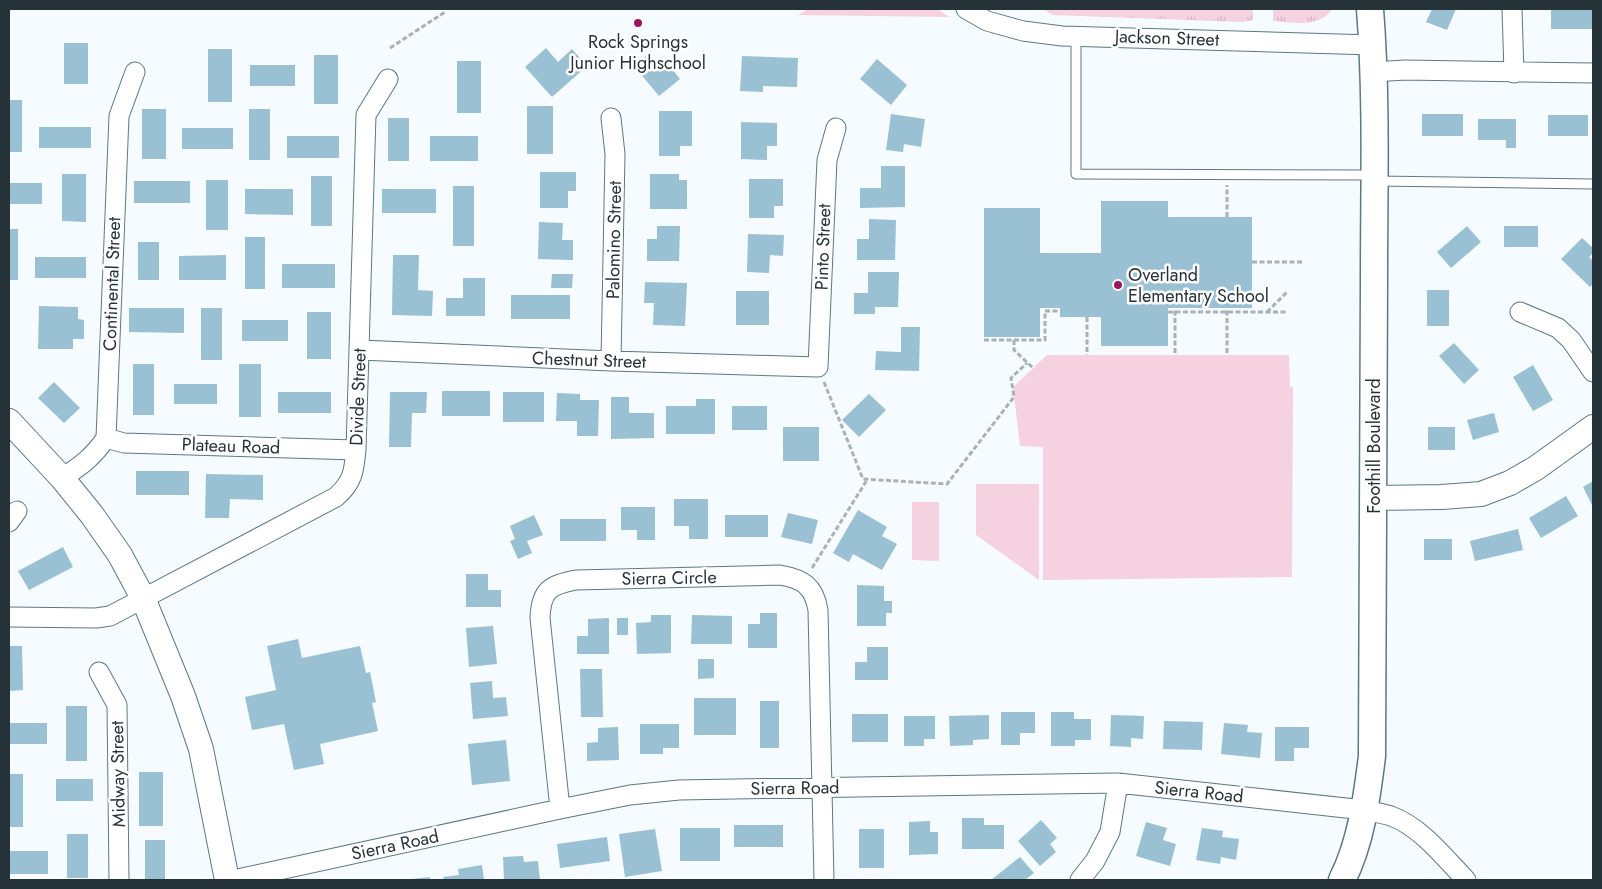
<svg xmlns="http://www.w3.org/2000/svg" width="1602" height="889" viewBox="0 0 1602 889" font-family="Jost,sans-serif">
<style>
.grass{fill:url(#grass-tufts)}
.park{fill:#f6d1df}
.building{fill:#99c1d3}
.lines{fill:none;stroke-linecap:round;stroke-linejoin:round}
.service-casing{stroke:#5b7886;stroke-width:11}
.minor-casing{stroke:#5b7886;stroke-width:21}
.tertiary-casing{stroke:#5b7886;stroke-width:26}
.secondary-casing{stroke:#5b7886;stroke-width:29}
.path{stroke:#a9b2b6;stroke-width:3;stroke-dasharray:5 2.5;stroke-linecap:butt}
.service{stroke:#fff;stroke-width:9}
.minor{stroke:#fff;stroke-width:19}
.tertiary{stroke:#fff;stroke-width:24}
.secondary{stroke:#fff;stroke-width:26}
.poi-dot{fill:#9e1461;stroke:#fff;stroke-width:2}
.labels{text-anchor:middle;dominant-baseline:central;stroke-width:5;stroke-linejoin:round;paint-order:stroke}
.street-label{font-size:18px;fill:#253238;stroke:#fff}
.poi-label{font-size:18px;fill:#253238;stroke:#fff}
</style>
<defs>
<pattern id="grass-tufts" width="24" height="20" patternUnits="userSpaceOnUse" patternTransform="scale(1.25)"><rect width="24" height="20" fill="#f6d1df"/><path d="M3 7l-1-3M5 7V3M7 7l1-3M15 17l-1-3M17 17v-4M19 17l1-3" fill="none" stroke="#d3b4c0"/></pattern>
</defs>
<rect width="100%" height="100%" fill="#f5fbfe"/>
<path class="grass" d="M808 9H938L949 17 798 15Z
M1043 9H1253V20L1242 22 1053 15Z
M1273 9H1332C1319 29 1292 22 1273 21Z"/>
<path class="park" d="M1047 355H1289L1290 387H1293L1292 577 1043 580V447L1020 446 1013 387Z
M976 484H1039V580L976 535Z
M912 502H939V561L912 560Z"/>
<path class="building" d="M1432 9H1456L1447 30 1426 22Z
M1551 9H1593V29H1551Z
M64 43H88V84H64Z
M546 48 558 62 572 49 587 66 552 97 525 67Z
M208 49H232V102H208Z
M648 54 659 67 666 61 680 79 659 96 634 66Z
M314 55H338V104H314Z
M742 56 798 58 797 87 763 86V92L740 91Z
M877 59 907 85 891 105 860 79Z
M457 61H481V113H457Z
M250 65H295V86H250Z
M9 100H22V152H9Z
M527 106H553V154H527Z
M142 109H166V159H142Z
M249 109H270V160H249Z
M659 111H692V146H680V156H659Z
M891 114 925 119 921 147 904 144 903 152 886 150Z
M1422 114H1463V136H1422Z
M1548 115H1588V136H1548Z
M388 118H409V161H388Z
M1478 119H1516V148H1506V140H1478Z
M741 122 777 123V146H767V160L741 159Z
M39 127H91V148H39Z
M182 128H233V149H182Z
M287 136H339V158H287Z
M430 136H478V161H430Z
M881 166H905V207L860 208V188H881Z
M540 172H576V191H568V208H540Z
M62 174H86V222L62 221Z
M650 174H679V180H687V209H650Z
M311 176H332V226H311Z
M749 179H783V206H774V218H749Z
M206 180H228V230H206Z
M134 181H190V203H134Z
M9 183H42V204H9Z
M453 186H474V246H453Z
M245 189H293V215L245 214Z
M382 189H436V213H382Z
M1101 201H1168V217H1252V308H1168V346H1101V317H1060V308H1040V337H984V208H1040V253H1101Z
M869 219 896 220 895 260H857V239H869Z
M539 222 563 223 562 240H573V260L538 259Z
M657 226H680L679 261H647V239H657Z
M1467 226 1481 242 1451 268 1437 252Z
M1504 226H1538V247H1504Z
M9 229H18V280H9Z
M748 234 784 235 783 256 770 255 769 273 747 272Z
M245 237H265V289H245Z
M1582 238 1593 248V253L1589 257 1593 261V284L1590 287 1561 259Z
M138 242H159V280H138Z
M226 255V280H179V256Z
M393 255H419L418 290 433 291 432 316 392 315Z
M35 257H86V278H35Z
M282 264H335V288H282Z
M868 272H899L898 307H875V314H854V293H868Z
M552 274H573L572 288H551Z
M463 278H485V316H446V298H463Z
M645 282 687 283 685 326 653 325 654 303H644Z
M1427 290H1449V326H1427Z
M736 291H769V325H736Z
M511 295H570V319H511Z
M39 306 78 307V319L84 320V339H73V349H38Z
M129 308H184V333L129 332Z
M201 308H222V360H201Z
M307 312H331V359H307Z
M242 320H288V341H242Z
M901 327H920L919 371 875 370 876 351 901 352Z
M1454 343 1479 370 1464 384 1439 356Z
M133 364H154V415H133Z
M239 364H261V417H239Z
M1533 365 1553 400 1533 411 1513 377Z
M54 382 80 408 64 423 38 398Z
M174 384H217V404H174Z
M442 391H490V416H442Z
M278 392H331V413H278Z
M390 392H427L426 413H412L411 447H389Z
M503 392H544V422H503Z
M557 393 580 394V400H599L598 436H577V421H556Z
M869 394 886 410 859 437 842 420Z
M611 397H629V413H654V438L611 439Z
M696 399H715V434H666V406H696Z
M732 406H767V430H732Z
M1494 413 1499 432 1473 440 1467 420Z
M783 427H819V461H783Z
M1428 427H1455V450H1428Z
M136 471H189V495H136Z
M206 474 263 475V500L230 499 229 518H205Z
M1593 481V507L1583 487Z
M1566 496 1578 516 1541 538 1529 518Z
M674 499H708V539H689V526H674Z
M621 507H655V540H637V530H621Z
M858 510 887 527 882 536 897 544 882 570 853 554 849 562 833 553Z
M788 513 818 520 812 544 781 537Z
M534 515 543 535 527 541 532 553 518 559 510 541 515 539 510 526Z
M725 515H768V537H725Z
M560 519H606V541H560Z
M1518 529 1523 550 1475 561 1470 541Z
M1424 539H1452V560H1424Z
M63 547 73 567 29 590 18 571Z
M466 574H488V590H501V607H466Z
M857 585 884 586V601H892V613H886V626H857Z
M760 613H777V648H748V624H760Z
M651 615H671V653L637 654 636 623 651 622Z
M692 615 732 616V644H691Z
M609 618V654H577V636H588V619Z
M617 618H628V635H617Z
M493 626 497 664 469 667 466 628Z
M298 639 302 658 360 646 366 673 370 672 376 702 372 703 378 731 320 744 324 764 294 770 284 724 252 730 245 697 276 690 267 646Z
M9 646H22L23 690 9 691Z
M867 647H888V680H855V662H867Z
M698 659H714V678L698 679Z
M580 669H602L603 717H581Z
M492 681 493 698 506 697 508 716 473 719 470 683Z
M694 698H736V735H694Z
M760 701H779V748H760Z
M66 706H87V761H66Z
M1001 712H1035V733H1020V745H1001Z
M1051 712H1074V719H1091V740H1075V746H1051Z
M852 714H888V742H852Z
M989 715V739L973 740V745L950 746 949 716Z
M1111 715 1144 716 1143 739 1131 738V747L1110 746Z
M904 716H935V739H924V746H904Z
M1164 721 1203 722 1202 750 1163 749Z
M9 723H47V744H9Z
M1224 723 1248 725 1247 732 1262 733 1260 758 1221 754Z
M640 724H679V748H663V754H640Z
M618 727 619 760 587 761V743L598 742V728Z
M1275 727H1309V748H1294V761H1275Z
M506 740 510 781 472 785 468 744Z
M139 772H163V826H139Z
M9 774H23V827H9Z
M56 779H93V801H56Z
M962 818H984V825H1004V849H962Z
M1041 820 1057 838 1050 844 1056 852 1040 866 1018 841Z
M930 821V832H938V854L909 855V822Z
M1146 822 1167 828 1163 840 1176 844 1170 866 1136 856Z
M734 825H783V847H734Z
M680 828H720V861H680Z
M1202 828 1223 831 1222 837 1239 839 1236 860 1221 857 1220 864 1196 860Z
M655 829 662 871 625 877 619 834Z
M859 829H884V868H859Z
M67 834H88V878H67Z
M607 837 610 861 560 868 557 844Z
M145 840H165V880H145Z
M9 851H48V874H9Z
M523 856 524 862 538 861 540 880H504L503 857Z
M1020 857 1034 873 1025 880H991Z
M482 865 484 880H444L443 877 459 875 458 869Z
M430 877V880H413L412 879Z"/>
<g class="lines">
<defs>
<path id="service" d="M1076 36V174L1372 175
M1376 181 1593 184"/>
<path id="minor" d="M966 9 987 21 1023 31 1062 36 1373 45
M1512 9 1514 73
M1373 72 1405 70 1593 73
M1520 312 1558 328 1571 340 1593 372
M360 350 611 361 818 367 827 160 836 128
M611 361 615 154 611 118
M106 438 124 443 356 450
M62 478C81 466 93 457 106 438L119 116 135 72
M9 522 17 511
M9 617 96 618 110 616 336 497C353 482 354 471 356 450L366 115 388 79
M99 672 117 705 119 880
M560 809 540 618C541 590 550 585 576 580L780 575C803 579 814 586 818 610L824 880
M233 880 560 809 630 795 679 790 734 789 1118 783 1364 810C1372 812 1382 813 1391 816 1421 827 1444 857 1466 880
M1080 880 1095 861 1110 832 1118 783"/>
<path id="tertiary" d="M9 421 62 478 92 515 120 555 143 598 183 696 201 749 227 880
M1374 498 1442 497 1481 494 1510 483 1536 468 1593 427"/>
<path id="secondary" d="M1342 880C1361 843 1367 797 1372 756 1373 598 1374 439 1374 280 1374 190 1377 99 1370 9"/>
</defs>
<use href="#service" class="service-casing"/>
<use href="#minor" class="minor-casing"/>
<use href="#tertiary" class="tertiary-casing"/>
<use href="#secondary" class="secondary-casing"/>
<path class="path" d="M390 48 445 12
M1227 217V185
M1252 262H1302
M1168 312H1287
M1267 312 1287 292
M1087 317V355
M984 340H1045V311H1060
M1014 340V350L1033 368
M1175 353V308
M1227 353V308
M824 382 863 479 947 484 1014 397 1011 378 1027 363
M812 568 867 480"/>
<use href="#service" class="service"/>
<use href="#minor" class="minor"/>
<use href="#tertiary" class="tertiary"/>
<use href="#secondary" class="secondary"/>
</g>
<g class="poi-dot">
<circle cx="638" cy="23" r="5"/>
<circle cx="1118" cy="285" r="5"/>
</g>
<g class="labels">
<g class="street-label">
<text transform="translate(1167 38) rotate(2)">Jackson Street</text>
<text transform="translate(614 240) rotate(-89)">Palomino Street</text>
<text transform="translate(823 247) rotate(-88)">Pinto Street</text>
<text transform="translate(112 284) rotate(-88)">Continental Street</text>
<text transform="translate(589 360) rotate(2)">Chestnut Street</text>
<text transform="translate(358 397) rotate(-88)">Divide Street</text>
<text transform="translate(231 446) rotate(2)">Plateau Road</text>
<text transform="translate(1374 446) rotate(-90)">Foothill Boulevard</text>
<text transform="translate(669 578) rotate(-1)">Sierra Circle</text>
<text transform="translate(118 774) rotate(-91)">Midway Street</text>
<text transform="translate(795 788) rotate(-1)">Sierra Road</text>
<text transform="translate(1199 792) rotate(6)">Sierra Road</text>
<text transform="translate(395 845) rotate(-12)">Sierra Road</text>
</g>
<g class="poi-label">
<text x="638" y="42">Rock Springs<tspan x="638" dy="21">Junior Highschool</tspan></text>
<text x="1128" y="275" text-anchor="start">Overland<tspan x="1128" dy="21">Elementary School</tspan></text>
</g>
</g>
<rect width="1602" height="889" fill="none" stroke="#253238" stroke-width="20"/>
</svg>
